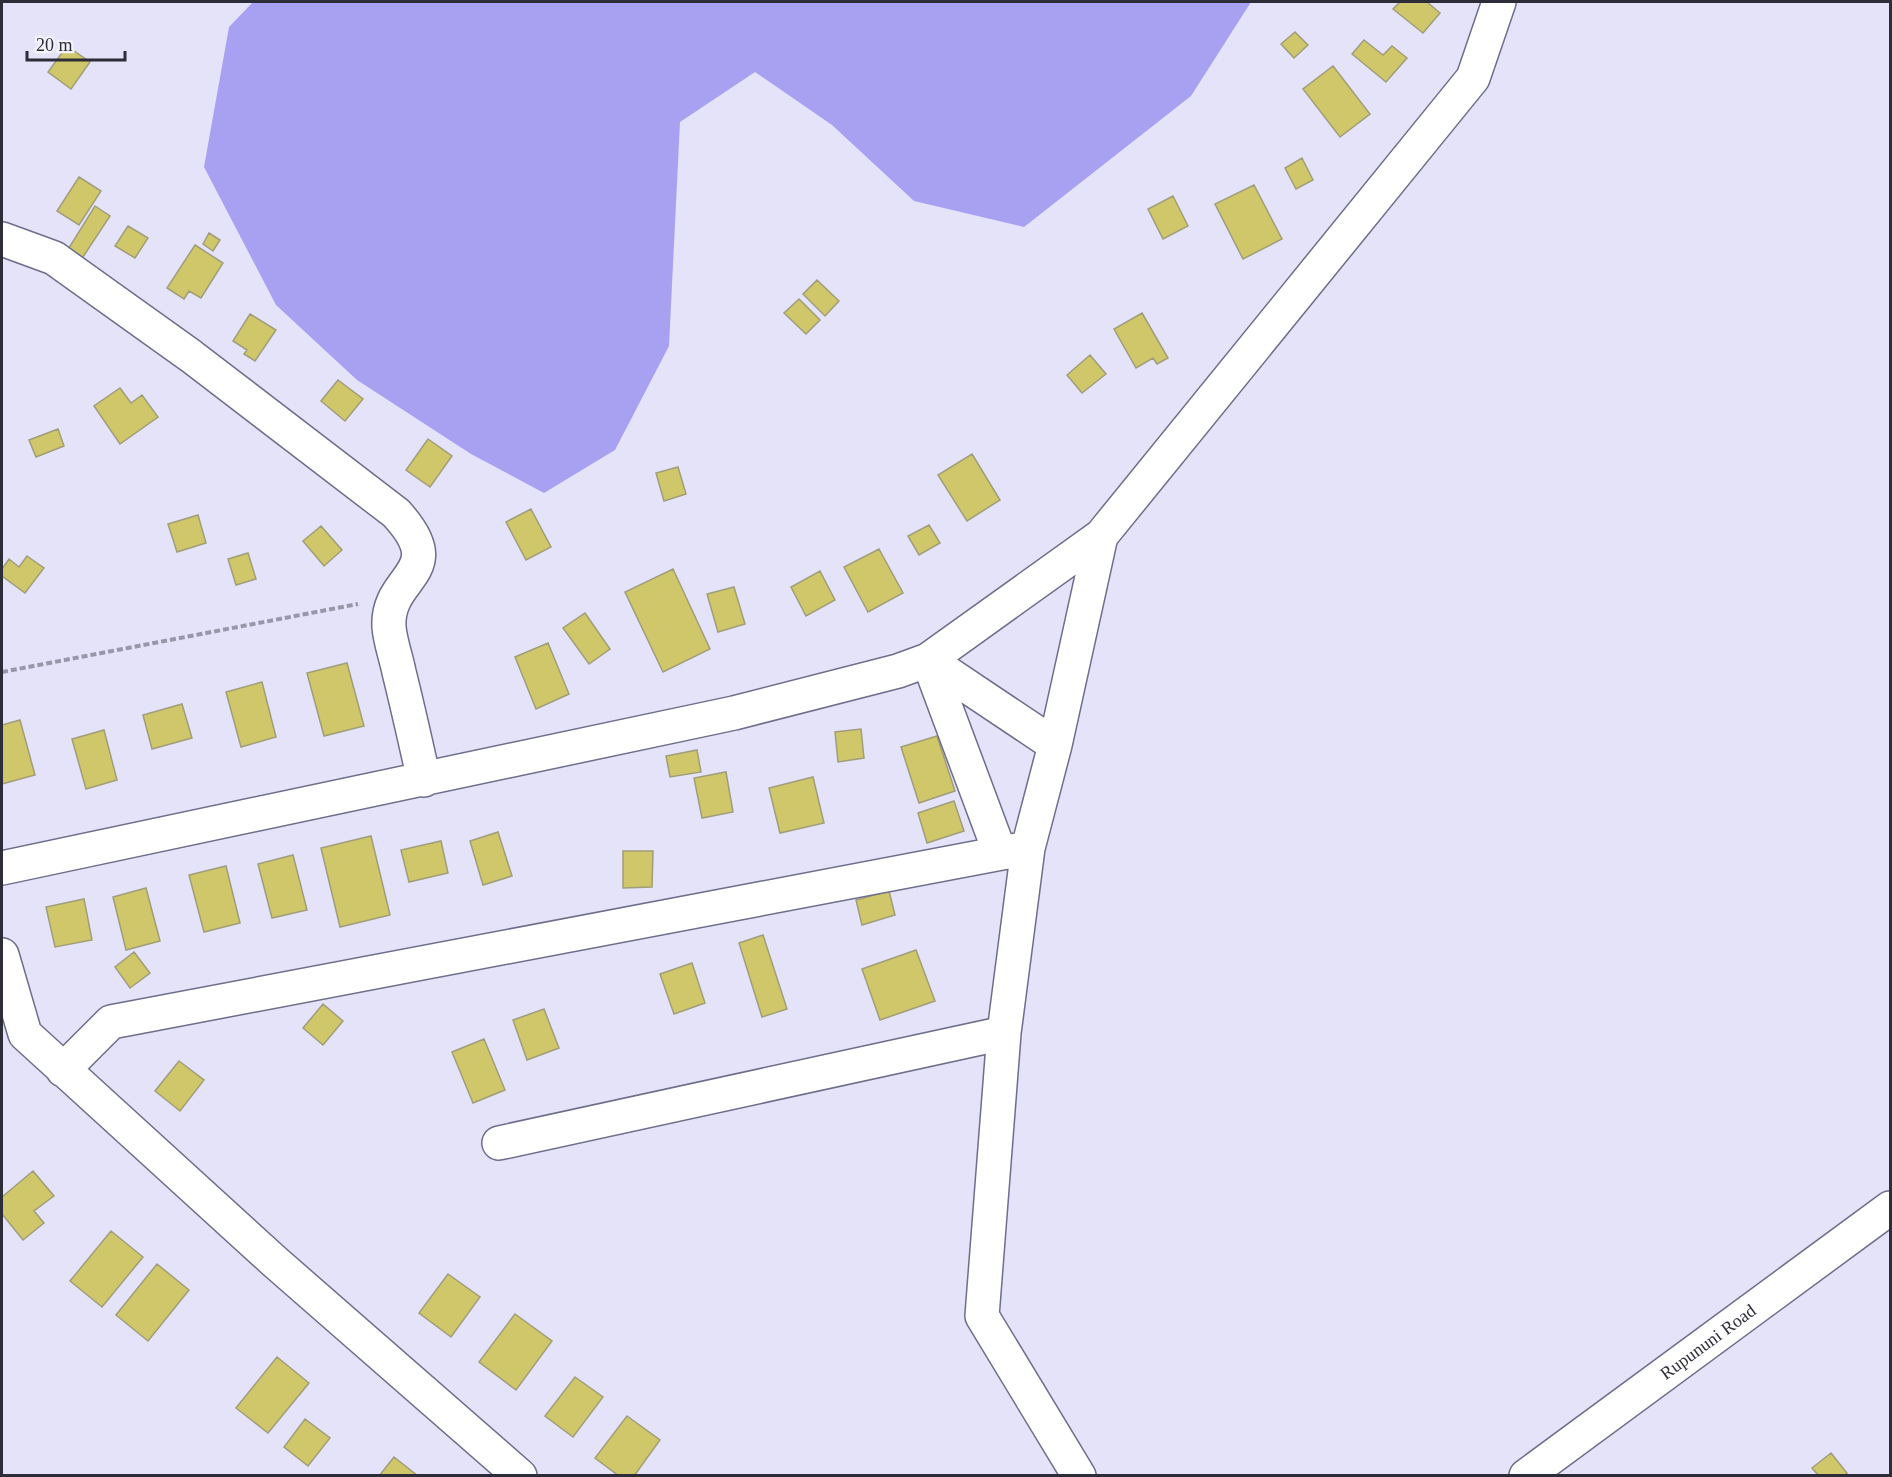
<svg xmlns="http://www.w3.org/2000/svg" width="1892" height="1477" viewBox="0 0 1892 1477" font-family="Georgia,serif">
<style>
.forest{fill:#a8a1f2}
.building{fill:#d0c76a;stroke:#a09d7a;stroke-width:1.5}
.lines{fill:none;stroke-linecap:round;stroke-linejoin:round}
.street-casing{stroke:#6e6d8c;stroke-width:36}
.primary-casing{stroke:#6e6d8c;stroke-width:36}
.path{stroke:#9897a9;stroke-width:4;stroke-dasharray:6 3;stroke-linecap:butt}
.street{stroke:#fff;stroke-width:33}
.primary{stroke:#fff;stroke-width:33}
.labels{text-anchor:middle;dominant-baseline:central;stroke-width:6;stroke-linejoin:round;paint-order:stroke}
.street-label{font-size:18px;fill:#2d2c39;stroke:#f2f2fa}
</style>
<rect width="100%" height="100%" fill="#e4e3f9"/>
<path class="forest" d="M253 2H1251L1191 96 1024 227 914 201 832 125 755 72 680 122 669 346 615 450 544 493 471 454 357 380 276 305 204 167 229 27Z"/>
<path class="building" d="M1400 2H1427L1440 13 1423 33 1393 9Z
M1295 32 1308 45 1294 58 1281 44Z
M1364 40 1383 55 1392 46 1407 58 1386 82 1352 54Z
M67 46 90 62 71 89 48 72Z
M1333 66 1370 114 1340 137 1303 89Z
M1302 158 1313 180 1296 189 1285 168Z
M79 177 101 191 79 225 57 211Z
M1254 185 1282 239 1243 259 1215 204Z
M1173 196 1188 226 1163 239 1148 209Z
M95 206 110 216 81 260 67 251Z
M128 226 148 238 135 258 115 246Z
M209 233 220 240 213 251 203 244Z
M195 245 223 263 201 298 189 291 184 299 167 288Z
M817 280 839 301 825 316 803 294Z
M799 299 820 320 806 334 784 313Z
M1142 313 1168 358 1157 364 1153 358 1136 368 1114 329Z
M250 314 276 330 255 361 244 354 247 350 233 341Z
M1090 355 1106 374 1082 393 1067 375Z
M338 380 363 399 345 421 321 401Z
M120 388 131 403 142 395 158 417 120 444 94 406Z
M58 429 64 446 36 457 29 440Z
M428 439 452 456 430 487 406 470Z
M972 454 1000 500 967 521 938 475Z
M678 467 686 494 664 501 656 473Z
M531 509 551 547 526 560 506 522Z
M198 515 206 543 177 552 168 524Z
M929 525 940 543 919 555 908 536Z
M321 526 342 550 324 566 303 541Z
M879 549 903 593 868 612 844 567Z
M248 553 256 579 236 585 228 559Z
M27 556 44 568 25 593 2 576V569L9 559 19 567Z
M673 569 710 649 663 672 625 592Z
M820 571 835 600 806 616 791 587Z
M734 587 745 624 718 632 707 594Z
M585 613 610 649 589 664 563 628Z
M548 643 569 694 536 709 515 657Z
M347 663 364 726 324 736 307 673Z
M262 682 276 737 241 747 226 692Z
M182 704 192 738 152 749 143 715Z
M20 720 35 775 2 784V725Z
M861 729 864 758 838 762 835 732Z
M104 730 117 780 86 789 72 739Z
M937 736 955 791 919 803 901 747Z
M697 750 701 772 670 777 666 756Z
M726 772 733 812 702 818 694 778Z
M813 777 824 823 780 833 769 788Z
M954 801 964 831 927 843 918 813Z
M498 832 512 876 483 885 470 841Z
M371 836 390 915 340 927 321 848Z
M441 841 448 873 409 882 401 850Z
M623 851H653L652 887 623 888Z
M293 855 307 910 272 918 258 864Z
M226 866 240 923 204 932 189 875Z
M146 888 160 941 126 950 113 897Z
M889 891 895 915 862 925 856 900Z
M84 899 92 940 55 947 46 907Z
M763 935 787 1009 762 1017 739 943Z
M916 950 935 1001 880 1020 862 969Z
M134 952 150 973 130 988 115 967Z
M692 963 705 1003 674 1014 660 974Z
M323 1004 343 1021 323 1045 303 1028Z
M544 1009 559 1048 527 1060 513 1020Z
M484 1039 505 1090 473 1103 452 1052Z
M179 1061 204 1080 180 1111 155 1091Z
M33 1171 54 1196 34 1211 44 1223 23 1240 2 1214V1197Z
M111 1231 143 1257 102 1307 70 1281Z
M157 1264 189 1290 148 1341 116 1315Z
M448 1274 480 1297 451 1337 419 1313Z
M515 1314 552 1341 516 1390 479 1362Z
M277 1357 309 1383 268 1433 236 1408Z
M575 1377 603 1397 573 1437 545 1416Z
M627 1416 660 1440 634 1476H619L595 1458Z
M305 1419 330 1438 308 1466 284 1447Z
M1831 1453 1847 1473 1843 1476H1819L1812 1468Z
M394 1457 418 1476H379Z"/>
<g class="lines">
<defs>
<path id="street" d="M2 239 54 258 191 356 396 513C452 574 386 574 389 627 390 641 396 657 399 672 408 708 416 744 424 780
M928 660 1000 853
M928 660 1055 745
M2 868 734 713 898 671 928 660 1101 536 1473 78 1499 2
M2 955 25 1034 274 1261 520 1476
M63 1070 111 1022 1028 848
M499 1143 1004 1033
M1079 1476 982 1316 1004 1033 1028 848 1055 745 1101 536"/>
<g id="primary">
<path id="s1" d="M1526 1476 1890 1208"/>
</g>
</defs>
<use href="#street" class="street-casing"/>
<use href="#primary" class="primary-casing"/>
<path class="path" d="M2 672 358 604"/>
<use href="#street" class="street"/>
<use href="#primary" class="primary"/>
</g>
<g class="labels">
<g class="street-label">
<text stroke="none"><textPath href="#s1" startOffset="226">Rupununi Road</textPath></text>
</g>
</g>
<rect width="1892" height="1477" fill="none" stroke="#2d2c39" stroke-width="6"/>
<path d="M27 51v9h98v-9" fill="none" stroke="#2d2c39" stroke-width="3"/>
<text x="36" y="51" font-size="18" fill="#2d2c39" stroke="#f2f2fa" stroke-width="4.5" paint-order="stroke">20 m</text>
</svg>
